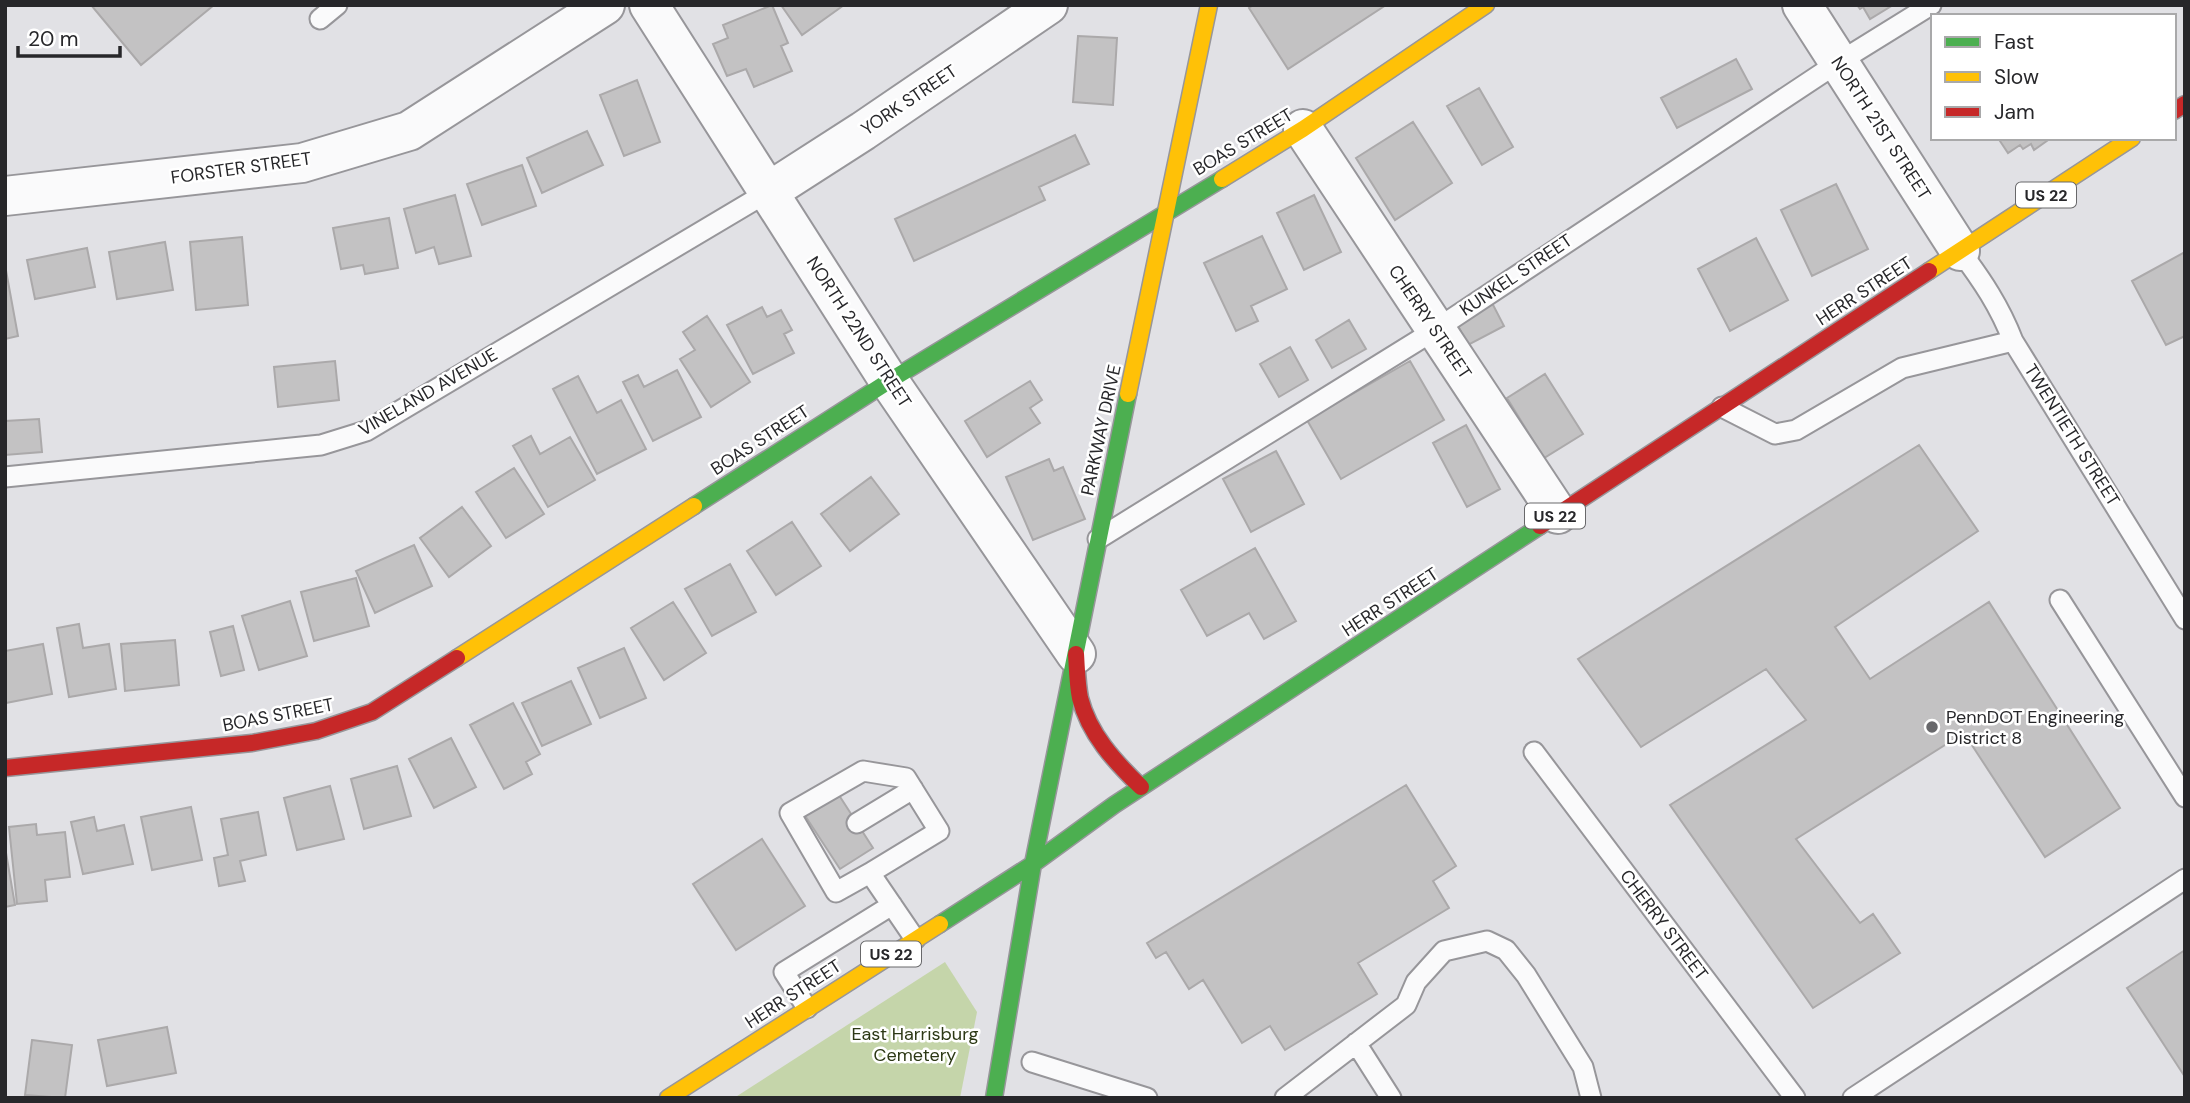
<svg xmlns="http://www.w3.org/2000/svg" width="2190" height="1103" viewBox="0 0 2190 1103" font-family="'DM Sans',sans-serif">
<style>
.green{fill:#c5d5aa}
.building{fill:#c3c2c3;stroke:#aba9aa;stroke-width:2}
.lines{fill:none;stroke-linecap:round;stroke-linejoin:round}
.lane-casing{stroke:#97969a;stroke-width:23}
.street-casing{stroke:#97969a;stroke-width:42}
.fast-casing{stroke:#97969a;stroke-width:19}
.slow-casing{stroke:#97969a;stroke-width:19}
.jam-casing{stroke:#97969a;stroke-width:19}
.lane{stroke:#fafafb;stroke-width:19}
.street{stroke:#fafafb;stroke-width:38}
.fast{stroke:#4caf50;stroke-width:16}
.slow{stroke:#ffc107;stroke-width:16}
.jam{stroke:#c62828;stroke-width:16}
.poi-dot{fill:#68686b;stroke:#fff;stroke-width:2.5}
.labels{text-anchor:middle;dominant-baseline:central;stroke-width:5;stroke-linejoin:round;paint-order:stroke}
.shield{fill:#fff;stroke:#68686a;stroke-width:2}
.shield-label{font-size:16px;font-weight:bold;fill:#27272a}
.street-label{font-size:18px;fill:#27272a;stroke:#fff}
.poi-label{font-size:18px;fill:#27272a;stroke:#fff;text-anchor:start}
.park-label{font-size:18px;fill:#2c3815;stroke:#fff}
</style>
<rect width="100%" height="100%" fill="#e1e1e5"/>
<path class="green" d="M945 962 977 1012 960 1098H734Z"/>
<path class="building" d="M91 5H214L141 65Z
M772 5 788 43 781 46 792 71 754 87 746 69 727 76 713 44 728 38 723 25Z
M781 5H844L802 35Z
M1253 5H1386L1288 69 1249 8Z
M1857 5H1893L1870 19 1863 7 1860 9Z
M1078 36 1117 38 1113 105 1073 102Z
M1736 59 1752 89 1677 128 1661 98Z
M637 80 660 142 624 156 600 95Z
M1479 88 1513 147 1482 165 1447 106Z
M1413 122 1452 183 1395 220 1356 158Z
M587 131 603 165 542 193 527 158Z
M1075 135 1089 164 1039 187 1045 200 914 261 895 219Z
M1998 138H2051L2034 150 2031 144 2023 149 2020 145 2008 153Z
M522 165 536 206 482 225 467 184Z
M1836 184 1868 249 1812 276 1781 210Z
M455 195 471 256 439 264 434 247 416 253 404 209Z
M1314 195 1341 252 1304 270 1277 213Z
M389 218 398 268 365 274 363 265 341 269 333 228Z
M1262 236 1287 289 1251 306 1258 321 1236 331 1204 263Z
M242 237 248 305 196 310 190 242Z
M1756 238 1788 300 1730 331 1698 269Z
M165 242 173 290 117 299 109 252Z
M87 248 95 287 35 299 27 260Z
M2185 252V336L2166 345 2132 281Z
M5 265 18 336 5 339Z
M1491 301 1504 326 1468 345 1455 320Z
M762 307 767 317 781 310 792 330 784 334 794 353 753 374 727 325Z
M707 316 750 382 711 407 680 359 695 350 683 332Z
M1349 320 1366 349 1332 368 1316 340Z
M1290 347 1308 380 1279 397 1260 364Z
M335 361 339 400 278 407 274 367Z
M1410 361 1444 420 1341 479 1307 420Z
M677 370 701 417 653 441 623 382 638 375 644 387Z
M1545 374 1583 434 1544 458 1507 398Z
M578 376 597 413 621 400 646 449 597 474 553 389Z
M1030 381 1042 400 1030 408 1040 423 987 457 965 421Z
M39 419 42 452 5 455V421Z
M1466 425 1500 489 1467 507 1433 443Z
M531 436 540 454 570 437 595 480 548 507 513 446Z
M1919 445 1978 531 1835 627 1870 679 1989 602 2120 808 2045 857 1964 733 1796 839 1860 923 1873 914 1900 953 1813 1008 1670 805 1806 720 1766 669 1641 747 1578 659Z
M1276 451 1304 504 1251 532 1223 479Z
M1049 459 1054 471 1063 467 1085 519 1033 540 1006 477Z
M514 468 544 514 506 538 476 492Z
M871 477 899 514 850 551 821 514Z
M462 507 491 546 449 577 420 538Z
M792 522 821 566 776 595 747 551Z
M414 545 432 586 375 613 356 571Z
M1255 548 1296 621 1264 639 1249 613 1207 636 1181 590Z
M730 564 756 612 712 636 685 589Z
M356 578 369 626 314 641 301 592Z
M290 601 307 656 259 670 242 616Z
M673 602 706 653 664 680 631 628Z
M79 624 83 648 109 644 116 689 69 697 57 628Z
M233 626 244 670 221 676 210 632Z
M175 640 179 685 125 691 121 644Z
M43 644 52 694 6 703 5 651Z
M624 648 646 698 600 718 578 668Z
M571 681 591 724 542 746 522 703Z
M513 703 540 754 526 762 532 774 504 789 470 725Z
M451 738 476 787 434 808 409 759Z
M397 766 411 816 364 829 351 779Z
M1406 785 1456 866 1433 881 1449 908 1358 963 1377 994 1285 1050 1270 1026 1242 1043 1203 980 1189 989 1166 952 1156 958 1147 943Z
M330 786 344 839 297 850 284 798Z
M835 789 873 848 840 869 802 811Z
M191 807 202 860 152 870 141 817Z
M258 812 266 855 240 861 245 881 219 886 214 858 228 855 221 819Z
M94 817 97 831 124 825 133 864 83 874 71 822Z
M36 824 37 835 65 832 70 877 45 880 47 901 17 904 9 827Z
M762 839 805 906 736 950 693 884Z
M5 847 15 905 5 907Z
M2185 950V1077L2127 988Z
M167 1027 176 1073 107 1086 98 1040Z
M32 1040 72 1045 65 1098 25 1095Z"/>
<g class="lines">
<defs>
<path id="lane" d="M320 19 337 5
M1960 251C1982 280 2000 307 2013 341L2185 619
M1722 407 1775 434 1796 430 1902 368 2013 341
M5 477 321 445 366 431 768 192
M1098 539 1435 330 1839 62 1931 5
M2060 600 2185 797
M1534 752 1795 1098
M857 823 913 789
M870 873 836 892 790 813 863 771 906 778 939 831 870 873 915 939
M807 1008 784 972 892 905
M1356 1043 1391 1098
M1032 1062 1147 1098
M1285 1098 1406 1005 1416 982 1444 951 1487 941 1506 950 1526 975 1583 1067 1591 1098
M1853 1098 2185 879"/>
<path id="street" d="M649 5 889 381 1076 654
M1802 5 1960 251
M1303 129 1558 514
M768 192 863 131 1048 5
M5 196 302 163 409 131 605 5"/>
<path id="fast" d="M694 506 889 381 1222 179
M940 924 1033 864 1114 805 1540 526
M994 1098 1033 864 1128 394"/>
<path id="slow" d="M1222 179 1303 129 1486 5
M1929 271 2132 138
M1128 394 1209 5
M457 658 694 506
M668 1098 940 924"/>
<path id="jam" d="M2174 111 2185 104
M1540 526 1929 271
M1076 654C1077 668 1077 683 1080 698 1089 734 1115 762 1141 787
M5 768 252 743 316 731 372 712 457 658"/>
</defs>
<use href="#lane" class="lane-casing"/>
<use href="#street" class="street-casing"/>
<use href="#fast" class="fast-casing"/>
<use href="#slow" class="slow-casing"/>
<use href="#jam" class="jam-casing"/>
<use href="#lane" class="lane"/>
<use href="#street" class="street"/>
<use href="#fast" class="fast"/>
<use href="#slow" class="slow"/>
<use href="#jam" class="jam"/>
</g>
<circle class="poi-dot" cx="1932" cy="727" r="7"/>
<g class="labels">
<g class="shield">
<rect x="2016" y="182.5" width="60" height="25" rx="5"/>
<rect x="1525" y="503.5" width="60" height="25" rx="5"/>
<rect x="861" y="941.5" width="60" height="25" rx="5"/>
</g>
<g class="shield-label">
<text x="2046" y="195">US 22</text>
<text x="1555" y="516">US 22</text>
<text x="891" y="954">US 22</text>
</g>
<g class="street-label">
<text transform="translate(909 100) rotate(-34)">YORK STREET</text>
<text transform="translate(1881 128) rotate(57)">NORTH 21ST STREET</text>
<text transform="translate(1243 142) rotate(-31)">BOAS STREET</text>
<text transform="translate(241 168) rotate(-8)">FORSTER STREET</text>
<text transform="translate(1516 275) rotate(-34)">KUNKEL STREET</text>
<text transform="translate(1864 291) rotate(-33)">HERR STREET</text>
<text transform="translate(1430 322) rotate(56)">CHERRY STREET</text>
<text transform="translate(859 332) rotate(57)">NORTH 22ND STREET</text>
<text transform="translate(428 392) rotate(-30)">VINELAND AVENUE</text>
<text transform="translate(1101 430) rotate(-78)">PARKWAY DRIVE</text>
<text transform="translate(2072 435) rotate(58)">TWENTIETH STREET</text>
<text transform="translate(760 440) rotate(-33)">BOAS STREET</text>
<text transform="translate(1390 602) rotate(-33)">HERR STREET</text>
<text transform="translate(278 715) rotate(-11)">BOAS STREET</text>
<text transform="translate(1664 925) rotate(53)">CHERRY STREET</text>
<text transform="translate(793 994) rotate(-33)">HERR STREET</text>
</g>
<g class="poi-label">
<text x="1946" y="717">PennDOT Engineering<tspan x="1946" dy="21">District 8</tspan></text>
</g>
<g class="park-label">
<text x="915" y="1034">East Harrisburg<tspan x="915" dy="21">Cemetery</tspan></text>
</g>
</g>
<rect width="2190" height="1103" fill="none" stroke="#27272a" stroke-width="14"/>
<rect x="1931" y="14" width="245" height="126" fill="#ffffff" stroke="#a9a9aa" stroke-width="2"/>
<rect x="1945" y="37" width="35" height="10" fill="#4caf50" stroke="#a9a9aa" stroke-width="2"/>
<text x="1994" y="49" font-size="21" fill="#27272a">Fast</text>
<rect x="1945" y="72" width="35" height="10" fill="#ffc107" stroke="#a9a9aa" stroke-width="2"/>
<text x="1994" y="84" font-size="21" fill="#27272a">Slow</text>
<rect x="1945" y="107" width="35" height="10" fill="#c62828" stroke="#a9a9aa" stroke-width="2"/>
<text x="1994" y="119" font-size="21" fill="#27272a">Jam</text>
<path d="M18 46v10h102v-10" fill="none" stroke="#27272a" stroke-width="3.5"/>
<text x="28" y="46" font-size="21" fill="#27272a" stroke="#ffffff" stroke-width="5" paint-order="stroke">20 m</text>
</svg>
